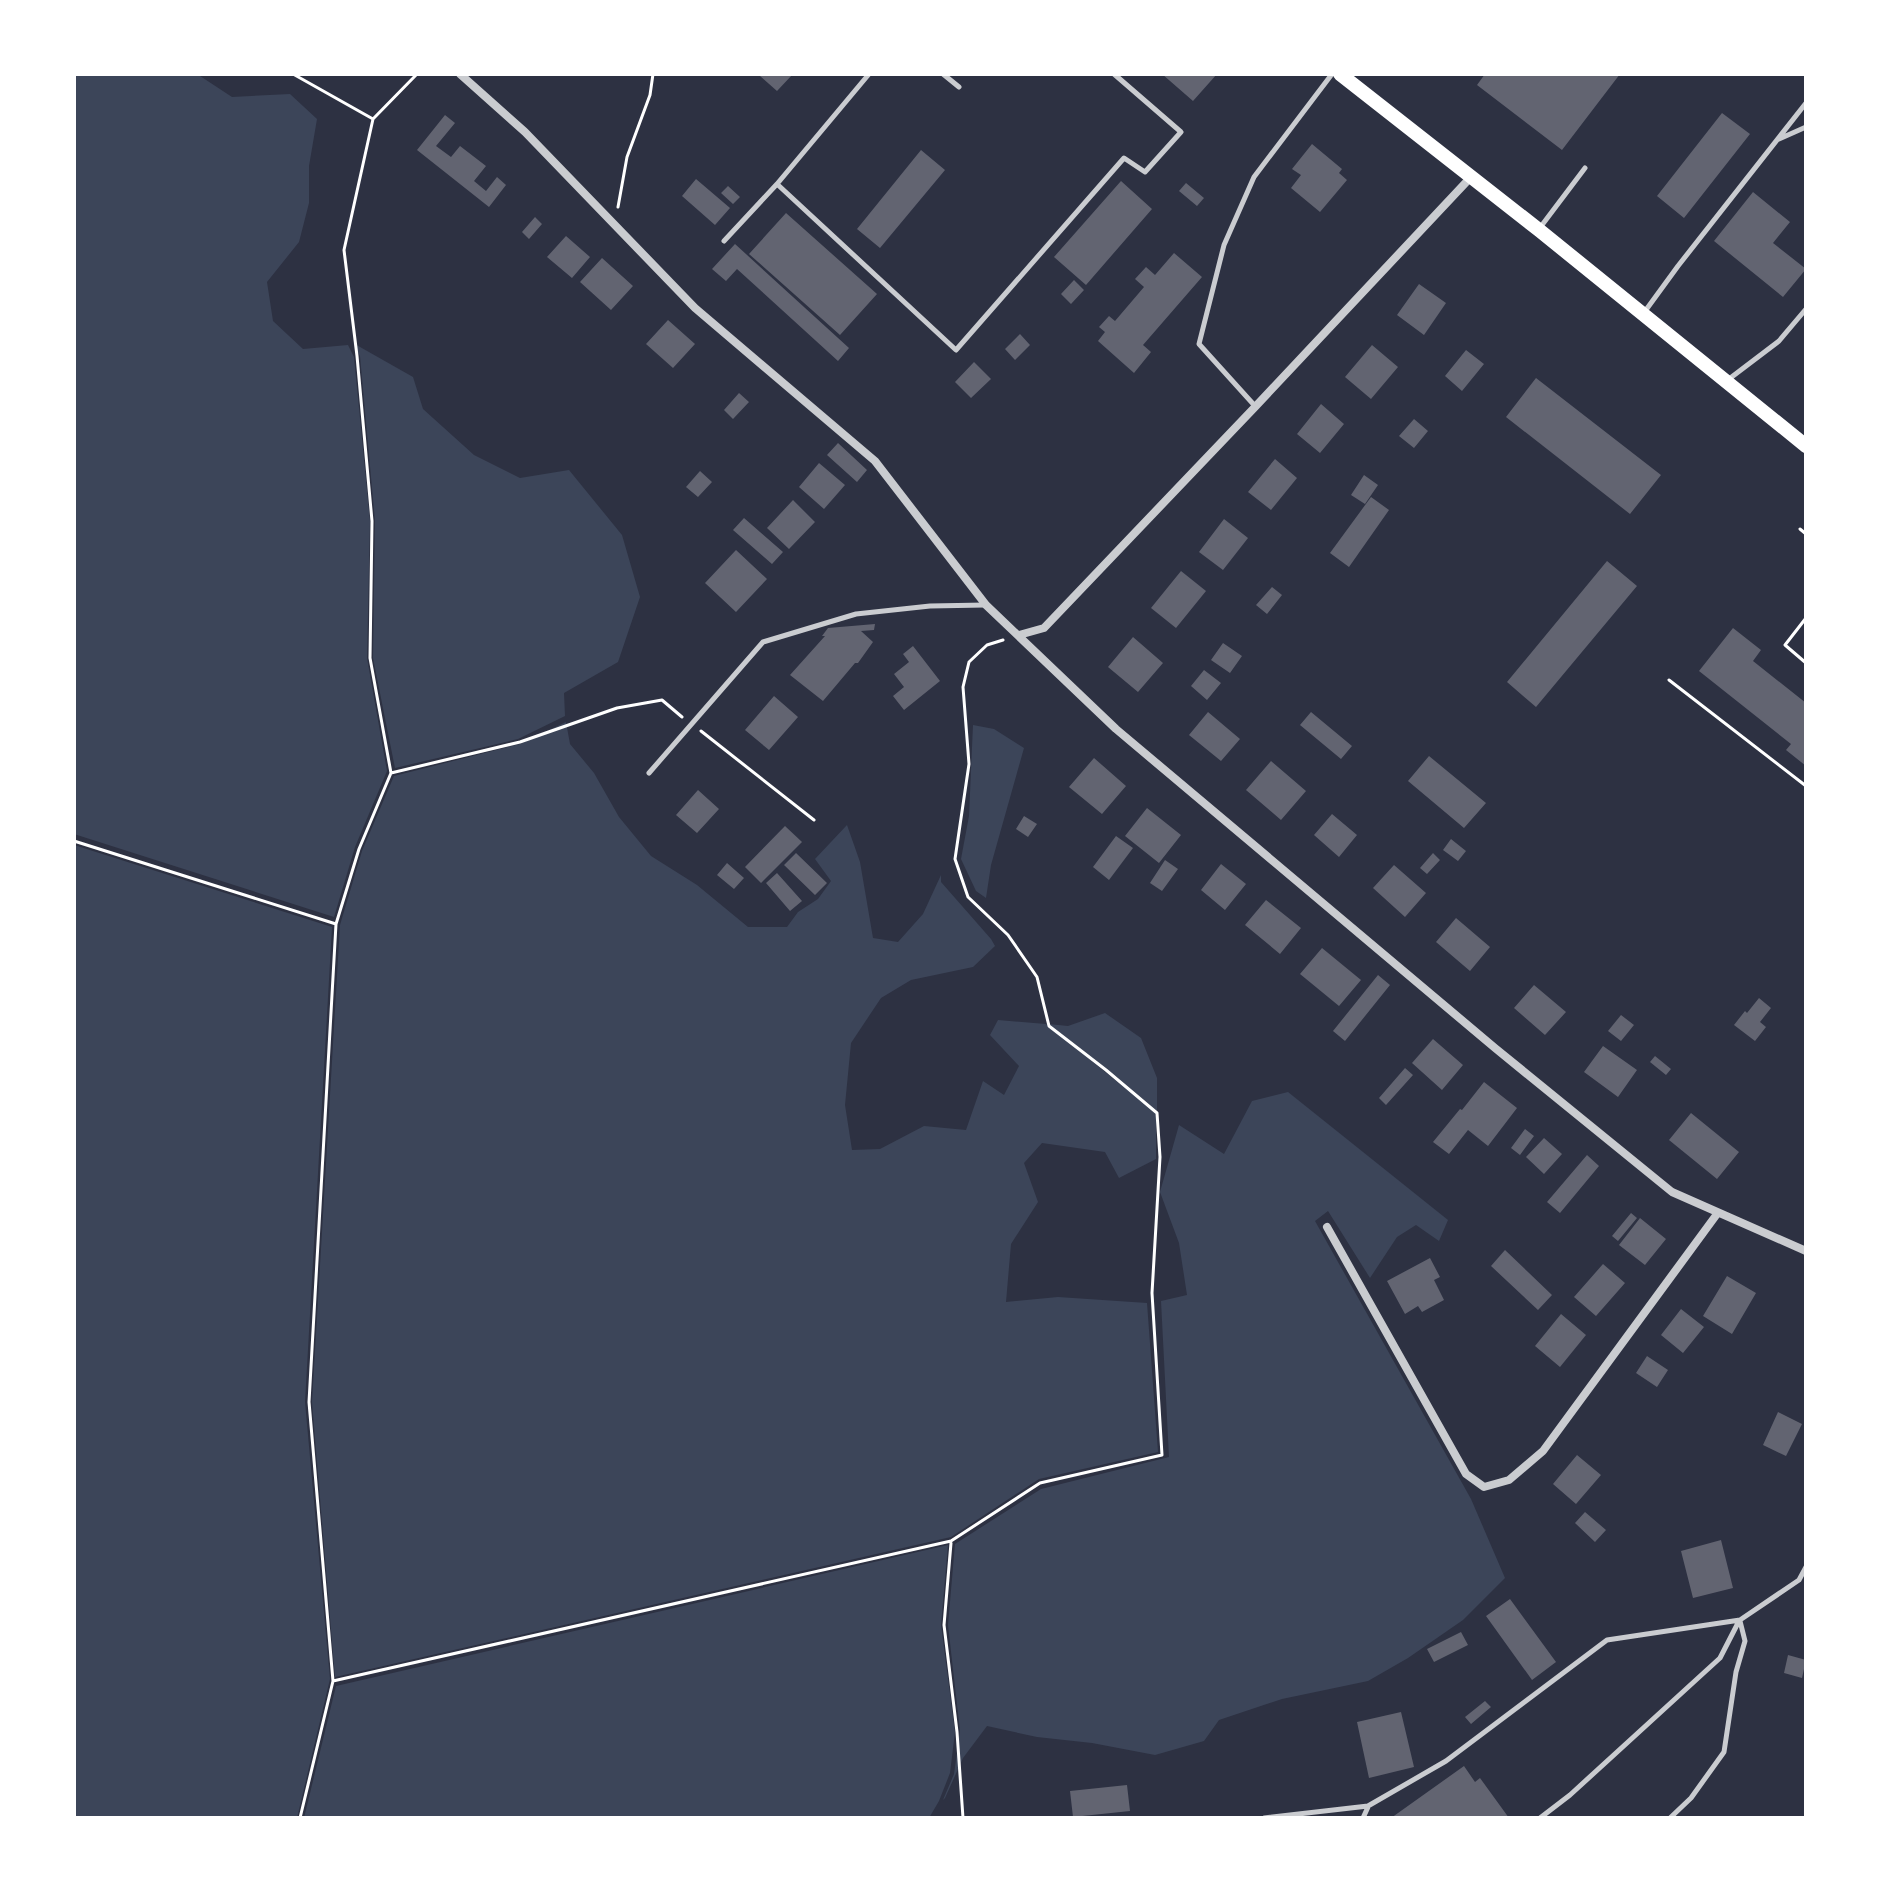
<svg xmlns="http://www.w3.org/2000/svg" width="1880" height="1892" viewBox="0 0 1880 1892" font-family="'Golos Text',sans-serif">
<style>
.green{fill:#3c4559}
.building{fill:#626471}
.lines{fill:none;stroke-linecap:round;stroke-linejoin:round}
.path{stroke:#fff;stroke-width:3}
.service{stroke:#caccd0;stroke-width:5}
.minor{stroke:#caccd0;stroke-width:8}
.secondary{stroke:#fff;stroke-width:14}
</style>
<rect width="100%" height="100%" fill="#2d3142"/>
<path class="green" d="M74 74H197L232 97 290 94 317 119 309 166V203L299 242 267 282 273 321 303 349 348 345 354 357 370 521 367 658 387 771 355 847 334 917 74 834Z
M353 343 413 377 423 409 474 455 520 478 569 470 622 535 640 597 618 662 564 693 565 716 518 739 395 768 373 658 375 521 360 356Z
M566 722 570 744 594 773 619 817 651 856 697 885 748 927H787L798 912 818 899 831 881 815 859 847 825 860 862 873 938 898 942 923 914 941 875V882L991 939 995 946 973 967 911 980 881 998 851 1043 845 1105 852 1150 880 1149 924 1126 966 1130 983 1081 1004 1095 1019 1066 990 1035 998 1020 1046 1024 1156 1113V1159L1119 1178 1105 1152 1042 1143 1024 1163 1038 1202 1011 1244 1006 1302 1058 1297 1147 1303 1158 1452 1039 1479 951 1537 335 1677 312 1402 340 925 362 851 394 776 520 744Z
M973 725 994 729 1024 748 991 865 986 898 976 891 961 859 969 816Z
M74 845 332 927 305 1402 330 1679 297 1818H74Z
M1105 1013 1141 1038 1157 1078V1111L1107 1069 1048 1024 1068 1026Z
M1288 1092 1448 1220 1439 1241 1416 1225 1397 1237 1370 1278 1328 1211 1315 1221 1471 1499 1505 1578 1463 1620 1408 1658 1368 1681 1282 1699 1219 1720 1204 1741 1155 1755 1092 1743 1037 1737 987 1726 963 1758 945 1798 943 1800 954 1774 960 1731 948 1625 955 1544 1041 1489 1169 1457 1161 1301 1187 1295 1179 1243 1160 1192 1179 1125 1224 1154 1252 1101Z
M948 1545 941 1625 955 1732 950 1773 939 1801 929 1818H304L336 1686Z"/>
<path class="building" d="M762 74H793L777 91 760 76Z
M1162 74H1217L1193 101Z
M1485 74H1620L1562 150 1477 85Z
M1722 113 1750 134 1684 218 1657 196Z
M445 115 455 123 436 146 451 157 460 146 486 166 474 181 486 191 497 177 506 185 489 207 417 150Z
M1312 144 1342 169 1339 173 1347 180 1320 212 1291 188 1301 175 1292 169Z
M921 150 945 170 880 248 857 229Z
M696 179 730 208 715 225 682 196Z
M1121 181 1152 209 1086 285 1054 257Z
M1186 183 1204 198 1197 206 1179 191Z
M728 186 740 197 733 204 721 193Z
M1753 192 1790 222 1773 243 1806 269 1783 297 1714 241Z
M786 213 877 294 840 335 749 254Z
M535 217 542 224 529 239 522 232Z
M566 236 590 257 572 278 547 257Z
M735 244 849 348 838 361 737 269 726 281 712 269Z
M1174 253 1202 277 1143 345 1151 352 1134 373 1098 341 1105 332 1099 327 1109 316 1115 321 1144 287 1135 279 1146 267 1155 275Z
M602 258 633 286 611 310 580 282Z
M1074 280 1084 290 1071 304 1061 294Z
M1419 284 1446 303 1424 335 1397 315Z
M668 320 695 344 673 368 646 344Z
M1020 334 1030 345 1015 360 1005 349Z
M1372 345 1398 367 1371 399 1345 377Z
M1466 350 1484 364 1462 391 1445 376Z
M974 362 991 379 971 398 955 382Z
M1536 378 1661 475 1630 514 1506 417Z
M739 393 749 402 733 419 724 410Z
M1321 404 1344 424 1320 453 1297 434Z
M1414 419 1428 431 1414 448 1399 436Z
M838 443 867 470 857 482 827 455Z
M1275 459 1297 478 1271 510 1248 492Z
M819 463 845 485 824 509 799 487Z
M700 471 712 482 698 497 686 487Z
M1364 475 1378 485 1365 504 1351 495Z
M1371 497 1389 510 1349 567 1330 553Z
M793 500 815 522 789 549 767 528Z
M744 518 783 552 772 564 733 530Z
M1224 519 1248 538 1223 570 1199 552Z
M736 550 767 579 736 612 705 583Z
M1607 561 1637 586 1536 707 1507 682Z
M1181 571 1206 591 1176 628 1151 608Z
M1272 587 1282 595 1267 614 1256 605Z
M875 624 874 630 861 631 873 642 858 663H855L823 701 790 675 825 636H822L828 628Z
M1733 628 1761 650 1753 661 1806 703V766L1786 750 1791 744 1699 671Z
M1133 637 1163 663 1138 692 1108 667Z
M1223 643 1242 656 1230 673 1211 660Z
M913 646 940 681 904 710 893 696 904 687 894 674 909 662 903 654Z
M1204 670 1221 683 1207 700 1191 686Z
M774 696 798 717 769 750 745 730Z
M1208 712 1240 739 1221 761 1189 735Z
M1311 712 1352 746 1341 759 1300 725Z
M1429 756 1486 803 1464 828 1408 781Z
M1094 758 1126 786 1102 814 1069 787Z
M1271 761 1306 791 1281 820 1246 790Z
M698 790 719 809 697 833 676 815Z
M1147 808 1181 835 1159 863 1125 836Z
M1332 814 1357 835 1339 857 1314 835Z
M1024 816 1037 824 1028 837 1016 829Z
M785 826 802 842 761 883 745 867Z
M1116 836 1133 848 1109 880 1093 867Z
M1451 839 1466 851 1458 861 1443 850Z
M796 853 827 883 815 895 784 865Z
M1433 853 1440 860 1427 874 1420 868Z
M1165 860 1178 869 1162 891 1150 883Z
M727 863 744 878 734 889 717 875Z
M1221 864 1246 884 1225 910 1201 890Z
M1394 865 1426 893 1405 917 1373 888Z
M777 873 802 901 790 911 766 883Z
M1266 900 1301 928 1280 954 1245 925Z
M1456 918 1490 947 1470 971 1436 942Z
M1322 948 1361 980 1339 1006 1300 974Z
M1378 975 1390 985 1345 1041 1333 1031Z
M1534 985 1566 1012 1545 1035 1514 1008Z
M1759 998 1771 1008 1760 1022 1766 1027 1755 1041 1734 1025 1745 1011 1747 1013Z
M1621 1015 1634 1025 1621 1041 1608 1031Z
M1433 1039 1463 1065 1442 1090 1412 1063Z
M1603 1046 1637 1070 1618 1097 1584 1072Z
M1655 1056 1671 1069 1666 1075 1650 1062Z
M1405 1068 1413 1075 1386 1105 1379 1098Z
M1484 1082 1517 1108 1488 1146 1468 1130 1449 1154 1433 1142 1460 1109 1462 1110Z
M1691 1113 1739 1152 1717 1179 1669 1140Z
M1525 1129 1534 1136 1520 1155 1511 1148Z
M1544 1138 1562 1154 1544 1174 1526 1157Z
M1587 1155 1599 1166 1560 1213 1547 1202Z
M1631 1213 1637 1218 1618 1241 1612 1236Z
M1640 1218 1666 1239 1645 1265 1619 1245Z
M1505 1250 1552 1295 1538 1310 1491 1266Z
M1430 1258 1440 1277 1434 1280 1444 1300 1422 1312 1418 1306 1405 1314 1387 1281Z
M1603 1264 1625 1283 1596 1316 1574 1297Z
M1727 1276 1756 1293 1732 1334 1703 1316Z
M1681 1309 1704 1327 1683 1353 1661 1335Z
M1561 1314 1586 1335 1560 1367 1535 1346Z
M1647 1356 1668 1370 1657 1387 1636 1373Z
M1778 1412 1802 1424 1786 1456 1763 1445Z
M1577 1455 1601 1475 1576 1504 1553 1484Z
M1585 1512 1606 1530 1595 1542 1575 1523Z
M1721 1540 1733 1588 1693 1598 1681 1551Z
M1510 1599 1556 1662 1532 1680 1486 1616Z
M1461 1632 1468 1645 1434 1662 1427 1649Z
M1788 1655 1806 1660 1802 1678 1784 1673Z
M1485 1701 1491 1707 1471 1724 1465 1717Z
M1401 1712 1414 1767 1369 1778 1357 1722Z
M1464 1766 1475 1782 1480 1778 1509 1818H1391Z
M1127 1785 1130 1811 1073 1817 1070 1791Z"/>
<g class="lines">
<path class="path" d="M293 74 373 119
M618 207 627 157 650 95 653 74
M1800 529 1806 534
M1806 618 1785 645 1806 663
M1669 680 1806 786
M701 731 814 820
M391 773 370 658 372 521 357 356 344 250 373 119 417 74
M74 841 336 924
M951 1543 944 1625 957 1732 963 1818
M333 1681 951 1541 1040 1483 1162 1455 1152 1293 1160 1157 1157 1113 1106 1070 1049 1026 1037 977 1008 935 968 897 955 859 969 764 963 687 969 662 987 645 1003 640
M300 1818 333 1681 309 1402 336 924 359 849 391 773 520 742 617 708 662 700 682 717"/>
<path class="service" d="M943 74 959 87
M1779 139 1806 127
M777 184 956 350 1124 158 1145 172 1181 132 1114 74
M1539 229 1585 168
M724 241 777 184 869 74
M1643 314 1678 266 1806 103
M1729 379 1779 341 1806 309
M1255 406 1199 344 1224 245 1254 177 1332 74
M649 773 763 642 856 614 930 606 985 605
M1264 1818 1368 1806 1446 1761 1607 1640 1740 1620 1799 1580 1806 1567
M1363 1818 1368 1807
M1540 1818 1570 1795 1720 1658 1739 1621
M1670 1818 1691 1798 1724 1752 1736 1672 1745 1641 1740 1621"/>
<path class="minor" d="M460 74 525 132 695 308 875 461 986 605 1116 729 1495 1048 1672 1192 1806 1251
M1019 635 1044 628 1255 407 1471 177
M1327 1227 1466 1474 1484 1487 1509 1480 1543 1451 1717 1214"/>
<path class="secondary" d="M1340 74 1539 230 1806 446"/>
</g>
<rect width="1880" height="1892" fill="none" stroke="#ffffff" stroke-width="152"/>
</svg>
